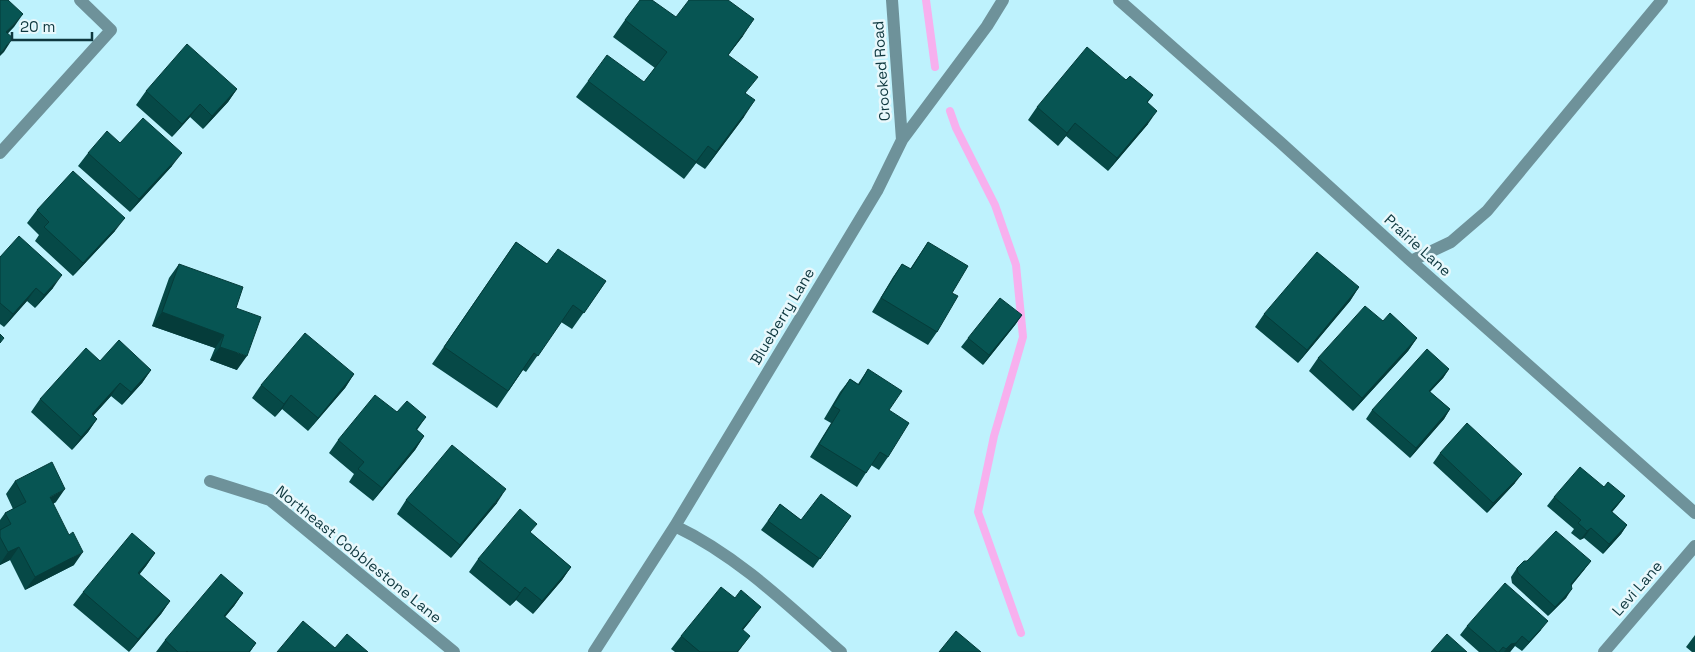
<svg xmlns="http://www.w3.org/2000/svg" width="1695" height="652" viewBox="0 0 1695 652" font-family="'Space Grotesk',sans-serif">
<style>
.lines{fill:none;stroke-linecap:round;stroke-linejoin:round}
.stream{stroke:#f7b0ee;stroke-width:8}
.minor{stroke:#6e929a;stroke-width:12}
.wall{fill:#064947}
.shaded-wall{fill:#053c3a}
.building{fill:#075553;stroke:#053c3a}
.labels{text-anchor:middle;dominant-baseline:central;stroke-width:5;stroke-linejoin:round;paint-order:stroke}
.street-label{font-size:15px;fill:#0f383f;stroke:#e8f8fc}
</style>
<rect width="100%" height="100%" fill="#bef2fd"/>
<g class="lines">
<path class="stream" d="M926 0 935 67
M950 111 956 128 995 205 1016 265 1023 337 994 436 978 512 1021 633"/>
<path class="minor" d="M892 0 902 140
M1119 0 1280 142 1411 261 1695 513
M0 153 111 30 80 0
M1411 261 1451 242 1487 211 1662 0
M210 481 270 500 454 652
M675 526C738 556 789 606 841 652
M594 652 675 526 877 191 902 140 987 26 1003 0
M1604 652 1695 546"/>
</g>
<path class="wall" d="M676 17 743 36 728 55 746 93 744 117 705 169 696 163 684 179 576 97 588 81 644 82 655 68 613 37 625 20Z
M1126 80 1153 95 1148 102V124L1108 171 1066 136 1058 146 1028 120 1037 107Z
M237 89 228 102 203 129 190 117 172 137 136 105 146 91Z
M88 153 172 166 130 212 78 166Z
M37 210 115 231 73 276 35 241 39 235 27 223Z
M516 242 547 264 606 281 572 329 561 322 526 372 523 370 497 408 432 364Z
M928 242 952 293 937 332 928 345 872 312 893 277 902 264 910 269Z
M0 257 53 288 35 308 27 301 4 327 0 324Z
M179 264 236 308 237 370 210 360 215 348 152 326 169 278Z
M1359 287 1350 301 1298 363 1255 327 1264 314Z
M1022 315 1015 325 983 365 961 347 968 338Z
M1383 321 1417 338 1408 351 1353 411 1309 371 1318 358Z
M100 361 151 370 142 383 122 405 111 396 93 416 97 419 88 432 72 450 31 412 40 399Z
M868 369 889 410 888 457 879 470 871 465 857 487 810 457 831 423 824 419 840 392 850 379 858 384Z
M1449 369 1443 378 1430 392 1450 409 1444 419 1410 458 1366 419 1372 410Z
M354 374 345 388 308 431 282 409 275 417 252 398 261 385Z
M397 412 426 417 417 430 424 436 415 450 373 501 349 482 354 474 329 453 338 440Z
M1440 453 1515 483 1487 513 1433 463Z
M15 481 56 502 53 504 74 565 25 590 10 560 0 565V520L5 513 13 509 6 494Z
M1604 487 1625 496 1612 512 1627 525 1621 534 1603 554 1584 538 1580 540 1571 533 1574 529 1547 506 1554 497Z
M406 500 497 503 451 558 397 514Z
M780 504 801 520 851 516 813 568 761 530Z
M531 533 571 567 562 580 533 614 516 600 510 606 469 572 478 559Z
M155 553 146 566 139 575 170 601 161 614 129 652 73 605 83 592Z
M1591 561 1584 570 1572 585 1566 598 1548 616 1512 583 1511 577 1517 568Z
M243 593 234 606 225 617 256 643 250 652H156L165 640Z
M751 620 743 630 738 652H675L671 649 681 636Z
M1467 626 1541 630 1522 651 1515 646 1510 652H1479L1460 635Z
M1695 635V652H1692L1686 647Z"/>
<path class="shaded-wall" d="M23 14 14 27 0 42 6 32Z
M754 19 743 36 716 71 728 55Z
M13 38 4 52 0 56V53Z
M237 89 228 102 203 129 212 116Z
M755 100 744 117 705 169 716 152Z
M200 104 190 117 172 137 182 124Z
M1157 111 1148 124 1108 171 1117 158Z
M1075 123 1066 136 1058 146 1067 133Z
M708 146 696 163 684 179 696 162Z
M182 153 172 166 130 212 139 199Z
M125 218 115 231 73 276 83 263Z
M62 275 53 288 35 308 44 295Z
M1359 287 1350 301 1298 363 1307 350Z
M36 288 27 301 4 327 13 314Z
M162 312 224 335 215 348 152 326Z
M1022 315 1015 325 983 365 989 355Z
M1417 338 1408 351 1353 411 1362 398Z
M220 347 247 356 237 370 210 360Z
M1449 369 1443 378 1422 400 1429 391Z
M151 370 142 383 122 405 131 392Z
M354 374 345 388 308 431 318 418Z
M120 383 111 396 82 428 92 414Z
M291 395 282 409 275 417 284 404Z
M1450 409 1444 419 1410 458 1416 448Z
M97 419 88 432 72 450 81 437Z
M424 436 415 450 373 501 382 488Z
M1522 474 1515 483 1487 513 1493 503Z
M65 489 56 502 40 510 50 497Z
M506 489 497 503 451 558 460 545Z
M1625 496 1618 505 1605 520 1611 511Z
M1627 525 1621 534 1603 554 1609 544Z
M1591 528 1584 538 1580 540 1587 531Z
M19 547 10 560 0 565V564L8 552Z
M83 552 74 565 25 590 35 577Z
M155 553 146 566 129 587 138 573Z
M1591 561 1584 570 1565 593 1571 584Z
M571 567 562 580 533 614 542 601Z
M525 587 516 600 510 606 520 593Z
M1572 589 1566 598 1548 616 1555 607Z
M243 593 234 606 215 629 224 616Z
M170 601 161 614 129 652 138 639Z
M761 607 751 620 733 642 742 629Z
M1548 621 1541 630 1522 651 1529 642Z
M750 636 738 652H737Z
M1522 636 1510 652H1504L1511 644Z"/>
<path class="building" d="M0 0H8L23 14 6 32 13 38 0 53Z
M640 0H652L676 17 689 0H728L754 19 728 55 758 77 745 93 755 100 716 152 708 146 696 162 588 81 607 55 644 82 667 52 625 20Z
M187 44 237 89 212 116 200 104 182 124 146 91Z
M1087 47 1126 80 1130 76 1153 95 1147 102 1157 111 1117 158 1075 123 1067 133 1037 107Z
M143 118 182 153 139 199 88 153 107 131 120 143Z
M73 171 125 218 83 263 44 227 49 222 37 210Z
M19 236 62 275 44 295 36 288 13 314 0 303V257Z
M516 242 547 264 558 249 606 281 584 313 573 305 538 356 534 353 508 391 444 347Z
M928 242 968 266 952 293 958 296 937 332 881 298 902 264 911 269Z
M1317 252 1359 287 1307 350 1264 314Z
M179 264 243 287 236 308 261 317 247 356 220 347 224 335 162 312Z
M1000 298 1022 315 989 355 968 338Z
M1365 306 1383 321 1390 313 1417 338 1362 398 1318 358Z
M305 333 354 374 318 418 291 395 284 404 261 385Z
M0 334 4 338 0 343Z
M119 340 151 370 131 392 120 383 92 414 97 419 81 437 40 399 86 348 100 361Z
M1427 349 1449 369 1429 391 1450 409 1416 448 1372 410Z
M868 369 902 391 889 410 909 423 888 457 880 452 866 473 819 444 840 410 833 406 850 379 859 385Z
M375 395 397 412 407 401 426 417 416 429 424 436 382 488 358 469 364 462 338 440Z
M1467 423 1522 474 1493 503 1440 453Z
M452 445 506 489 460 545 406 500Z
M52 462 65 489 50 497 69 535 73 532 83 552 35 577 19 547 8 552 0 537V530L11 524 5 513 26 502 15 481Z
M1580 467 1604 487 1608 482 1625 496 1611 511 1627 525 1609 544 1591 528 1587 531 1578 523 1581 520 1554 497Z
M821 494 851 516 820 559 768 521 780 504 801 520Z
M520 509 537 524 530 532 571 567 542 601 525 587 520 593 478 559Z
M1556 531 1591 561 1571 584 1572 589 1555 607 1518 573 1517 568 1524 561H1527Z
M132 533 155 553 138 573 170 601 138 639 83 592Z
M221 574 243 593 224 616 256 643 249 652H188L187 651 186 652H178L165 640Z
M1505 583 1548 621 1529 642 1522 636 1516 643 1511 644 1506 649 1503 647 1499 652H1497L1467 626Z
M721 587 735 598 741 590 761 607 742 629 750 636 737 652H700L681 636Z
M303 621 335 648 347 634 368 652H277Z
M956 631 981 652H939Z
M1447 634 1467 652H1431Z"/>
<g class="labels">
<g class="street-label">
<text transform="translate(881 71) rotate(-94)">Crooked Road</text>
<text transform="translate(1418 245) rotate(42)">Prairie Lane</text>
<text transform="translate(782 316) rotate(-59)">Blueberry Lane</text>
<text transform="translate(359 554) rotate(39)">Northeast Cobblestone Lane</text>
<text transform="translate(1637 588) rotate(-49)">Levi Lane</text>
</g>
</g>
<path d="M12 32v8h80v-8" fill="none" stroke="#0f383f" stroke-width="2.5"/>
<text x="20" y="32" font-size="15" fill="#0f383f" stroke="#e8f8fc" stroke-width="4" paint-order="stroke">20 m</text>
</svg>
